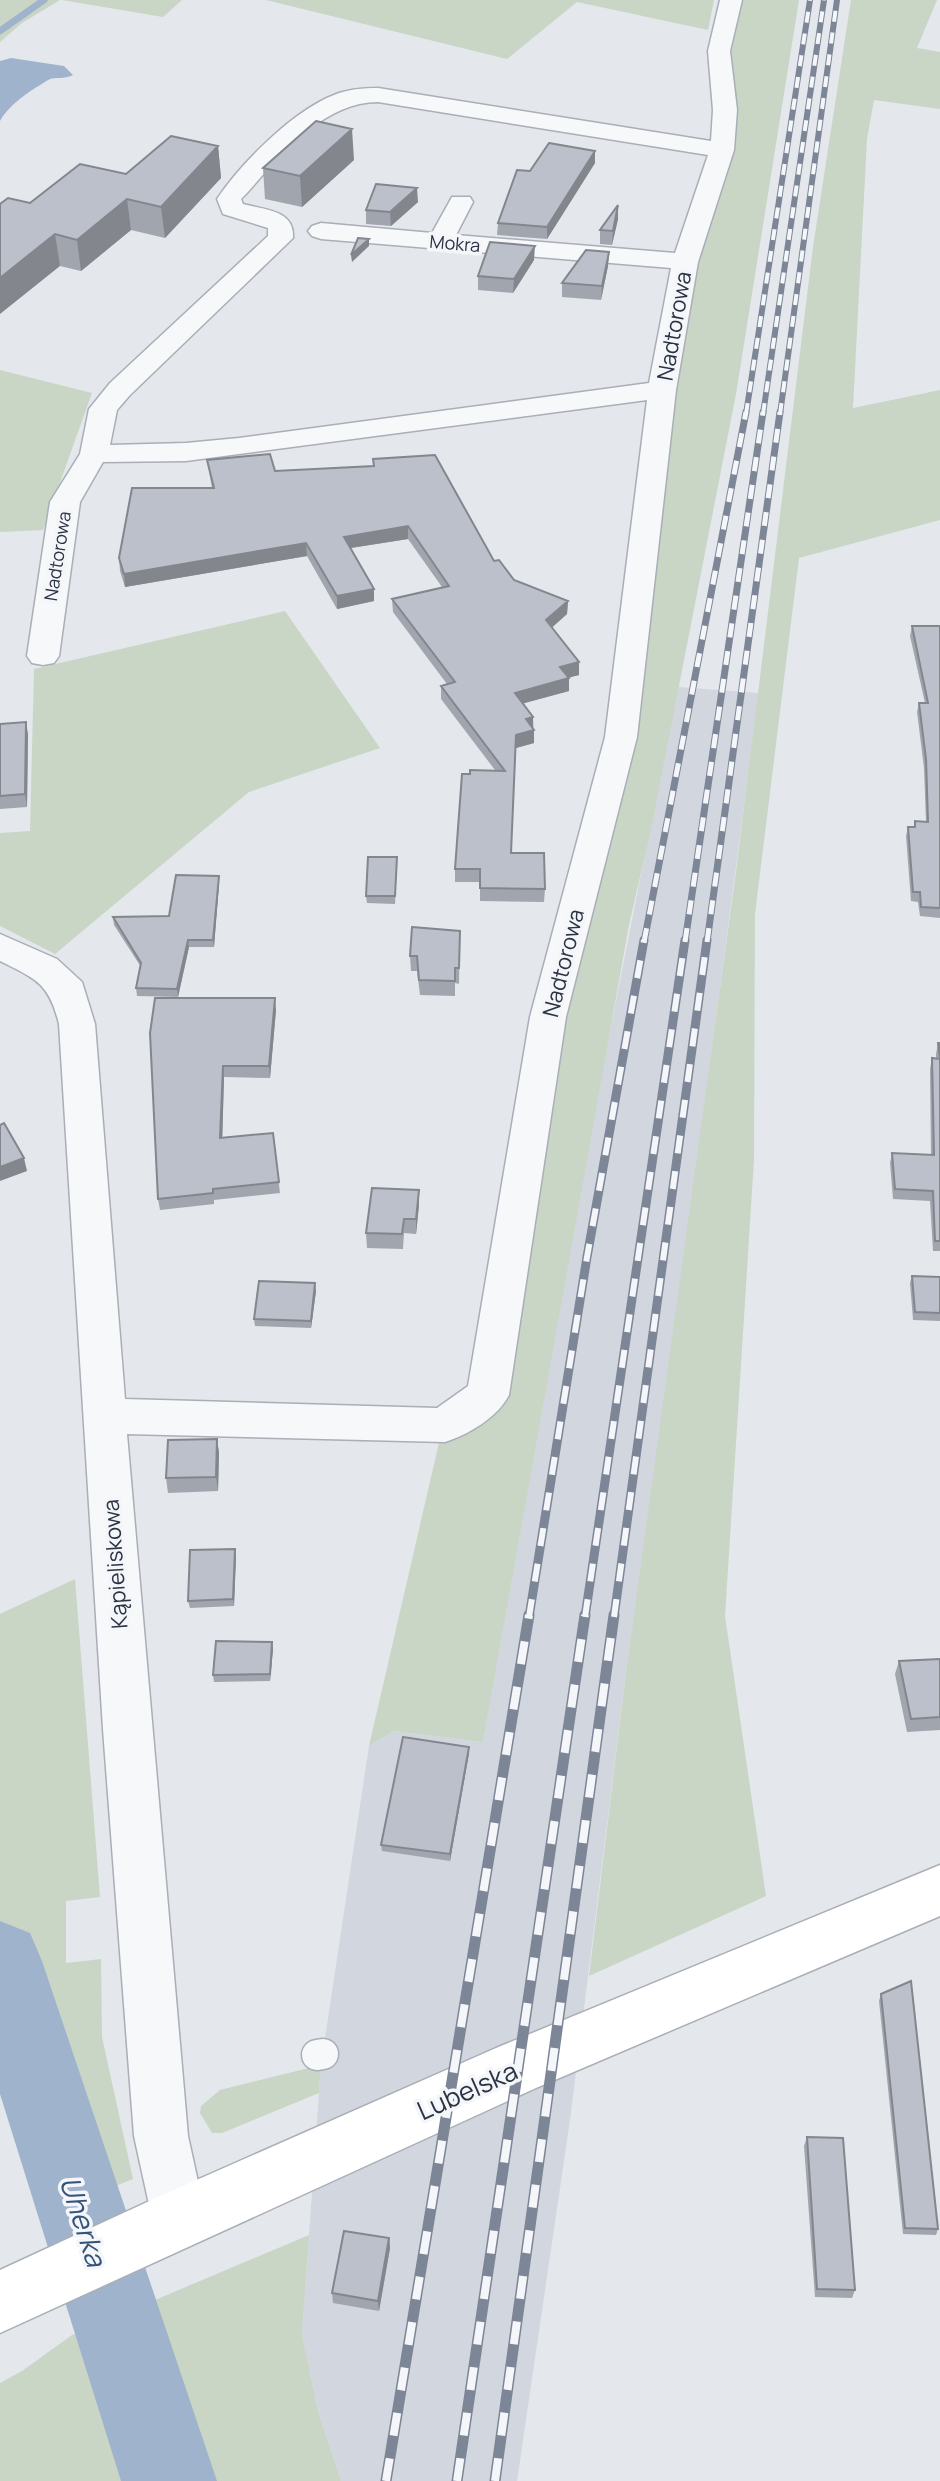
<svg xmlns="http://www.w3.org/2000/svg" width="940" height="2481" viewBox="0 0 940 2481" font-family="Manrope,sans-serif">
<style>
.built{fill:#d2d6de}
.green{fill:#c9d6c5}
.water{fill:#9fb4cc}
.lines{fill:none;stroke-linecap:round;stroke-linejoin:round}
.stream{stroke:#9fb4cc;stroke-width:7}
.river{fill:#9fb4cc;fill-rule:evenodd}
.pedestrian-casing{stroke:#a9aeb7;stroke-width:33}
.minor-casing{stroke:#a9aeb7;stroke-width:3}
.secondary-casing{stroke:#a9aeb7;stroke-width:3}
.pedestrian{stroke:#f7f8fa;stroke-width:30}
.minor{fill:#f7f8fa;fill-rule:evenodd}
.secondary{fill:#fff;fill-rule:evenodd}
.rail-far3-casing{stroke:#7d8696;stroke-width:6}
.rail-far2-casing{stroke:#7d8696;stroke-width:7}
.rail-far1-casing{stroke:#7d8696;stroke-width:9}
.rail-casing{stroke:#7d8696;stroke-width:11}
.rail-far3{stroke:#f4f6f9;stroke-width:4;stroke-dasharray:11;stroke-linecap:butt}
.rail-far2{stroke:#f4f6f9;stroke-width:5;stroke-dasharray:14;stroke-linecap:butt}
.rail-far1{stroke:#f4f6f9;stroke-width:6;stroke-dasharray:18;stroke-linecap:butt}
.rail{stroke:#f4f6f9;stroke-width:8;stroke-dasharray:23;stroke-linecap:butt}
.wall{fill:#a1a5ae}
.shaded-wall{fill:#83868d}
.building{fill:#bbc0ca;stroke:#83868d;stroke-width:2}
.labels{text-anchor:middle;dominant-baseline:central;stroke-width:7;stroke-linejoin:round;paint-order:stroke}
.far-street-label{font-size:18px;fill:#2b3445;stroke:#f4f6f9}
.street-label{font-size:22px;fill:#2b3445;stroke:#f4f6f9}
.near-street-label{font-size:26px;fill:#2b3445;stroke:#f4f6f9}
.near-water-label{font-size:28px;font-style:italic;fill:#34527a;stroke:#f4f6f9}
</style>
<rect width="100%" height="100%" fill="#e4e7ec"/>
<path class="built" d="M678 687 759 693 672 1350 627 1665 570 2120 517 2481H341L319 2415 302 2335 321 2065 369 1746 394 1731 483 1742 601 1077Z"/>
<path class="green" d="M0 0H60L22 23 0 42Z
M62 0H182L163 17Z
M266 0H714L708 30 577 2 507 59Z
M738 0H799L736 394 651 829 629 925 483 1742 394 1731 369 1746 441 1434 488 1394 674 393 726 50Z
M851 0H937L917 48 940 52V109L874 100 867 139 853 408 940 390V520L799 558 755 914 754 1160 725 1616 766 1896 589 1976 627 1665 736 872 813 247Z
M0 370 92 393 43 530 0 532Z
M285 611 380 748 249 792 55 954 0 926V833L30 831 34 669Z
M75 1579 100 1897 66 1901V1963L101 1959 102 2037 133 2179 64 2207 0 2006V1614Z
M321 2065 319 2093 222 2133H212L200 2113 201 2106 220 2090Z
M309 2235 302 2335 319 2415 341 2481H0V2383L22 2371 72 2335Z"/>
<path class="water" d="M11 58 64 66 73 75C64 80 56 76 48 80 32 90 10 103 0 121V61Z"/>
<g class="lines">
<path class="stream" d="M0 31 44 0"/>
<path class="river" d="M0 1921 30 1933 42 1961 217 2481H121L0 2094Z"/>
<defs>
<path id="pedestrian" d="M317 2055 323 2054"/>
<path id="minor" d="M720 0H742L730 51 737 110 734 150 698 262 676 390 637 737 566 1017 509 1395C498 1417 468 1435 445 1442L127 1434 188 2136 206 2218 198 2237 179 2245 160 2237 152 2218 134 2136 103 1729 59 1024C49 983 36 979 0 961V934L57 959 82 982 95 1024 125 1399 437 1408 468 1386 530 1017 605 737 647 400 239 454 186 461 103 462 80 502 59 656 54 663 43 665 32 663 27 656 50 502 80 454 89 409 110 383 268 236V228L223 214 217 199C241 163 293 111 334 95 348 89 363 88 378 88L711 141 713 110 708 51ZM378 102 708 155 675 253 456 235 473 202 470 197H452L432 233 321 223 312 226 308 231 312 236 321 239 671 268 649 383 239 438 186 443 110 445 117 410 130 395 293 238C295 210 265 210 243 204L241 199 247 193C280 155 324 102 378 102Z"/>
<path id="secondary" d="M940 1865V1916L536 2088 0 2333V2270L158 2197 496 2048Z"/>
</defs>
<use href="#pedestrian" class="pedestrian-casing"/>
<use href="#minor" class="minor-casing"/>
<use href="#secondary" class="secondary-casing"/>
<use href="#pedestrian" class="pedestrian"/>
<use href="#minor" class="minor"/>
<use href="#secondary" class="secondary"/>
<defs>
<path id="rail-far3" d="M746 414 810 0
M763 414 824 0
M780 414 837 0"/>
<path id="rail-far2" d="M644 942 746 412
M685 942 763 412
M707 942 780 412"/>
<path id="rail-far1" d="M529 1617 587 1257 644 940
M585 1617 685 940
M614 1617 707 940"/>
<path id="rail" d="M386 2481 529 1615
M457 2481 585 1615
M495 2481 614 1615"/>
</defs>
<use href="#rail-far3" class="rail-far3-casing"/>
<use href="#rail-far2" class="rail-far2-casing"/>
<use href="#rail-far1" class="rail-far1-casing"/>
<use href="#rail" class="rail-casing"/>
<use href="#rail-far3" class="rail-far3"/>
<use href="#rail-far2" class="rail-far2"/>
<use href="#rail-far1" class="rail-far1"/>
<use href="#rail" class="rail"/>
</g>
<path class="wall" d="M218 146 221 178 165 238 131 230 81 271 60 266 30 203Z
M595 151V163L547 239 497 235 498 223 530 171Z
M354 160 302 207 265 199 263 168Z
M418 202 391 226 366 224V210Z
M618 219 612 245 600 244V230Z
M609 252 608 266 601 300 562 297V283Z
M534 260 513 293 478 290V276Z
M373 459 494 561 514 580 568 601 567 614 552 627 579 662V675L568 677 569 691 523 703 533 717 534 743 516 748 511 853 545 889 544 902 480 901V882H455V869L470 774 495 770 441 699V686L447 684 393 612 392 599 442 587 408 539 351 548 374 589V601L337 609 307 556 125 587 120 571 119 558 212 488 207 460 275 471 373 466Z
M912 626H940V918L920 916 918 902 911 901 906 836 908 827H914L915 821 926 822 924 768 917 712 919 703H925L910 636Z
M0 724 28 734 27 807 0 809Z
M397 865 395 904 367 903 366 896Z
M219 876V884L214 947H189L178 997 137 996 136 988 141 967 114 925 113 917 169 916Z
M460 931 459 984 455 983V996L420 995 417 971H411L410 956Z
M276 1010 270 1078 224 1077 222 1138 273 1133 280 1193 214 1200V1204L160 1210 158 1199 150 1033Z
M938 1043H940V1251H933L930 1201 893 1199 890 1163 892 1153 931 1155 930 1069 932 1058H936V1054Z
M419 1190V1205L416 1234 404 1233 403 1249 367 1248 366 1233Z
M912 1276 940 1277V1321L913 1320 910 1283Z
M316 1291 311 1328 255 1326 254 1319Z
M217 1439 219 1453 218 1491 168 1493 166 1478Z
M236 1556 234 1606 190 1608 188 1601Z
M272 1642 273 1649 270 1681 214 1682 213 1675Z
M940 1659V1730L907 1732 895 1674 899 1661Z
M469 1753 450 1861 382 1851 381 1845Z
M881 1994 938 2229 936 2235 903 2234 879 2001Z
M807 2137 855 2290 852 2298 815 2297 804 2146Z
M389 2238 390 2248 379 2311 333 2303 332 2293Z"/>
<path class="shaded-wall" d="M352 129 354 160 302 207 300 176Z
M218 146 221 178 165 238 161 207Z
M595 151V163L547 239V227Z
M417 188 418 202 391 226 390 212Z
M127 199 131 230 81 271 77 240Z
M618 205V219L612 245 613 231Z
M55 234 60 266 0 314V278Z
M369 239V246L352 262 351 255Z
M535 246 534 260 513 293 514 279Z
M609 252 608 266 601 300 602 286Z
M408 526V539L344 549V537Z
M306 543 307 556 125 587 124 574Z
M374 589V601L337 609V596Z
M568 601 567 614 546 633V620Z
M579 662V675L560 680V667Z
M569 678V691L514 706 515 693Z
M533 717V730L526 719Z
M26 722 28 734 27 807 25 794Z
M534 730V743L516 748V735Z
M219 876V884L214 947 213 940Z
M188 940 189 947 178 997 177 989Z
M275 998 276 1010 270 1078 269 1066Z
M223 1066 224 1077 222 1150 220 1138Z
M24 1158 27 1171 0 1181V1167Z
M419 1190V1205L416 1234V1219Z
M315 1283 316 1291 311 1328V1321Z
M217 1439 219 1453 218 1491 216 1477Z
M235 1549 236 1556 234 1606 233 1599Z
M272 1642 273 1649 270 1681V1674Z
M469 1747V1753L450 1861V1854Z
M389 2238 390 2248 379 2311 378 2301Z"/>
<path class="building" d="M316 121 352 129 300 176 263 168Z
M171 136 218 146 161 207 127 199 77 240 55 234 0 278V204L8 198 30 203 80 164 126 174Z
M549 143 595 151 547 227 498 223 517 170 530 171Z
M376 184 417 188 390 212 366 210Z
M618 205 613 231 600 230Z
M358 238 369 239 351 255Z
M490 242 535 246 514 279 478 276Z
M586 250 609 252 602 286 562 283Z
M270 454 275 471 374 466 373 459 435 455 494 561 499 560 514 580 568 601 546 620 579 662 560 667 569 678 515 693 533 717 526 719 534 730 516 735 511 853H544L545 889 480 888V869H455L462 774H470V770L505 771 441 686 455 682 392 599 449 586 408 526 344 537 374 589 337 596 306 543 124 574 119 558 132 488H214L207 460Z
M912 626H940V908L921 907 920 892H913L908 827H915V821L928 822 926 759 919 703H928Z
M26 722 25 794 0 796V724Z
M368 857H397L395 896H366Z
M176 875 219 876 213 940H188L177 989 136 988 141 963 113 917 169 916Z
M412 927 460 931 459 968H455V981L419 980 417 956H410Z
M155 998H275L269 1066H223L220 1138 273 1133 279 1182 213 1189V1193L158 1199 150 1033Z
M938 1043H940V1241H935L933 1191 895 1189 892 1153 934 1155 932 1058 940 1059Z
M4 1123 24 1158 0 1167V1125Z
M372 1188 419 1190 416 1219H404L402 1234 366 1233Z
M912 1276 940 1277V1313L915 1312Z
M259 1281 315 1283 311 1321 254 1319Z
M217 1439 216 1477 166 1478 168 1440Z
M235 1549 233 1599 188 1601 190 1550Z
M216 1641 272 1642 270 1674 213 1675Z
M940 1659V1717L911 1719 899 1661Z
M403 1737 469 1747 450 1854 381 1845Z
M911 1981 938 2229 905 2228 881 1994Z
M807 2137 843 2138 855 2290 817 2289Z
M344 2231 389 2238 378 2301 332 2293Z"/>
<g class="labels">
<g class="far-street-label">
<text transform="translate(455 243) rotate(5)">Mokra</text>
<text transform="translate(57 556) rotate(-81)">Nadtorowa</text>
</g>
<g class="street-label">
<text transform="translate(674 326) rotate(-80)">Nadtorowa</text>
<text transform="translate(563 963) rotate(-76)">Nadtorowa</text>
<text transform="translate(115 1564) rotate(-94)">Kąpieliskowa</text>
</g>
<g class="near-street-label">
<text transform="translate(467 2090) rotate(-24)">Lubelska</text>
</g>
<g class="near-water-label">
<text transform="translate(84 2221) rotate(72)">Uherka</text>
</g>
</g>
</svg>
